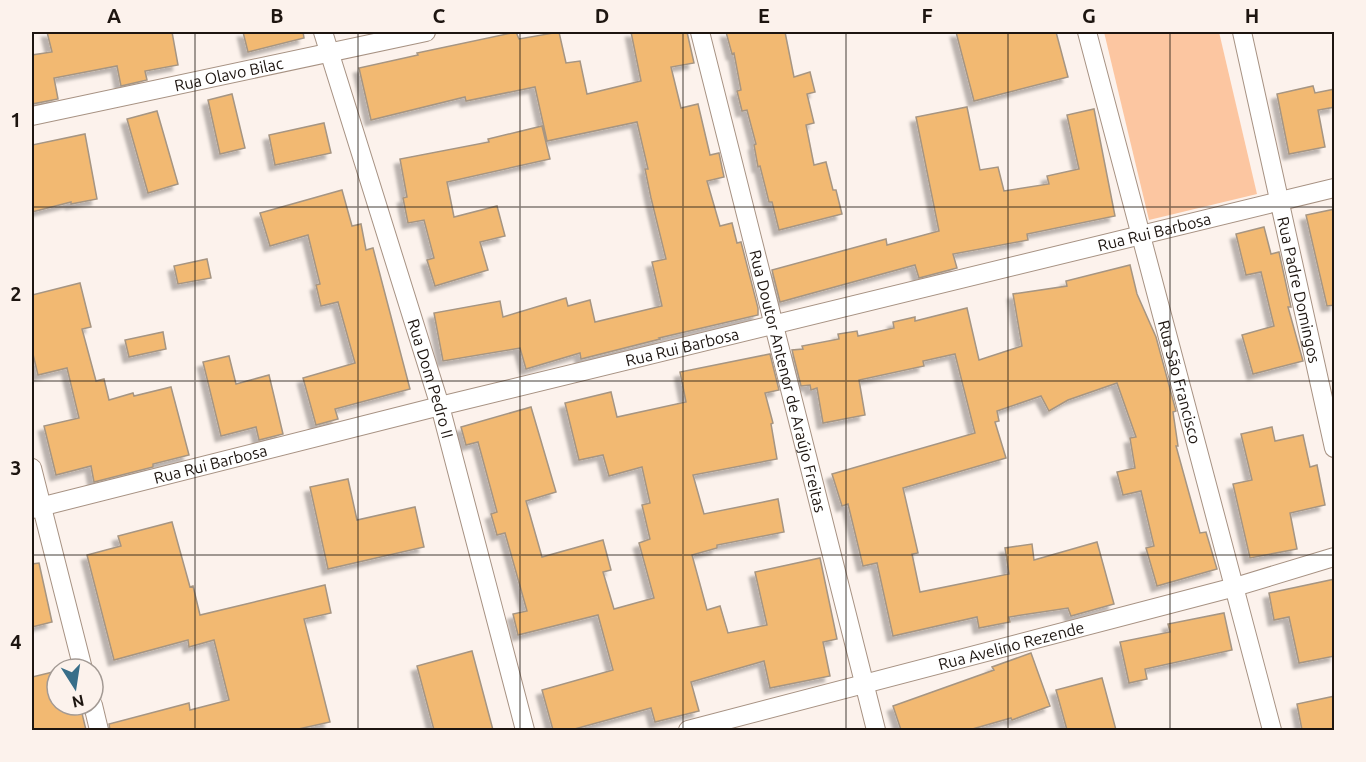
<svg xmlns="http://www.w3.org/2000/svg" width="1366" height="762" viewBox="0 0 1366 762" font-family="Ubuntu,sans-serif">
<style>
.green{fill:#fcc6a1}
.building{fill:#f2b972;stroke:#a69582;stroke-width:1.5;filter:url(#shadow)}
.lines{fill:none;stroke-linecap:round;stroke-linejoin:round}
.minor-casing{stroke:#a79283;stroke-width:20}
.minor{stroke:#fff;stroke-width:18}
.grid{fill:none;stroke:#1d1510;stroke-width:1.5;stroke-opacity:0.55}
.labels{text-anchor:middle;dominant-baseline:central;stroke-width:5;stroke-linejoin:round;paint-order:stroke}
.street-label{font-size:16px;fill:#1d1510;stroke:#fcf2ec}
.neatline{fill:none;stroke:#1d1510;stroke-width:2}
.grid-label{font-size:20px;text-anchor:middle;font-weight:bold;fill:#1d1510}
</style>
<defs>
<filter id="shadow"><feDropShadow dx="-5.5" dy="5.5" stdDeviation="1.5" flood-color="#0004"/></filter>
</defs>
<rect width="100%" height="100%" fill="#fcf2ec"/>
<path class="green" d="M1104 32H1219L1257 194 1149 220Z"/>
<path class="building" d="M47 32H172L178 65 145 71 147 80 121 86 117 66 54 78 58 99 32 104V55L52 52Z
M243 32H303L304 38 248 52Z
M516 32 519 39 559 32 566 63 580 61 587 94 641 81 631 32H687L694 63 671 67 681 108 698 104 710 155 719 153 724 177 707 181 720 226 732 223 737 243 741 242 758 308V315L659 338 660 339 581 359 580 353 526 369 520 348 443 361 434 313 500 301 503 317 566 298 568 306 590 300 595 322 662 306 652 262 666 259 651 198 645 169H648L637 122 547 141 535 87 466 101 465 97 371 120 359 68 418 55 417 53Z
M726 32H785L794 77 810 72 815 92 807 94 814 123 806 125 814 165 826 162 833 190H836L842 214 779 230 772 202H769L760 166 758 167 754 145 756 144 747 110 742 111 737 91 741 90 734 53 732 54Z
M956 32H1056L1068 77 974 101Z
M1313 86 1315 93 1335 89V107L1318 110 1325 147 1289 154 1277 94Z
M232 94 245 148 220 154 208 100Z
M967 107 980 170 998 167 1004 191 1049 184 1047 176 1079 169 1067 115 1094 109 1115 216 1027 234 1028 240 953 254 957 268 919 278 915 265 780 302 772 270 886 239 887 245 939 231 916 117Z
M157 111 178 184 148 193 127 119Z
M324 123 331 153 275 165 269 135Z
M542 126 550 159 447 182 454 217 497 206 505 236 480 242 488 270 435 286 427 260 434 258 424 220 408 223 403 198 407 197 400 159 489 142 488 139Z
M85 134 97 199 71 204V202L32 212V145Z
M342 190 352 226 361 224 366 250 373 248 410 389 335 409 338 419 316 425 303 378 355 363 338 302 321 306 316 285 320 284 308 235 270 246 260 213Z
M1335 209V305L1327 306 1306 215Z
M1264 227 1271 254 1279 252 1291 307H1288L1303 361 1253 374 1242 335 1274 326 1261 272 1246 275 1236 234Z
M207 259 211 278 178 284 174 266Z
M1130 265 1137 294 1156 337 1176 411 1173 412 1178 446H1176L1200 533 1206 532 1217 569 1157 586 1146 548 1154 546 1141 491 1123 495 1117 472 1135 468 1130 438 1136 437 1117 383 1068 400 1049 411 1041 396 997 411 999 421 995 422 1006 458 903 488 918 553 912 554 920 592 1009 574 1005 548 1032 544 1034 560 1097 542 1114 604 1071 616 1068 608 1009 617 1010 622 979 628 977 617 893 636 877 563 863 566 848 504 842 506 832 474 975 433 955 354 923 361 924 366 859 380 865 415 823 423 817 388 811 390 810 385 801 386 792 350 803 349 802 346 839 339 838 334 857 331 858 336 894 328 893 322 915 317V321L967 308 979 360 1022 346 1013 294 1067 286 1066 281Z
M80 283 91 327 82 329 96 381 104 379 109 400 133 393 134 396 171 387 189 455 153 464V467L94 482 91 466 56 475 44 426 79 418 67 368 38 375 32 350V295Z
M163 332 166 349 129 357 125 340Z
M770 354 779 390 765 393 773 423 771 424 777 459 693 475 704 514 778 499 784 532 717 545V548L692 555 707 610 720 606 728 633 767 625 755 572 820 558 837 639 823 642 830 676 770 688 764 661 691 682 699 711 655 722 651 708 571 730H553L542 690 613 670 598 615 518 635 513 614 527 611 505 533 497 535 491 514 497 512 478 442 466 445 461 427 531 407 556 492 526 501 542 557 603 540 611 570 603 572 614 609 654 598 639 543 650 539 642 505 650 503 642 467 609 476 603 455 579 460 565 403 611 392 617 417 686 402 680 372Z
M229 356 236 384 269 375 283 434 259 440 256 427 221 436 203 362Z
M1272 427 1275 441 1303 435 1310 467 1317 465 1325 505 1290 513 1297 549 1250 558 1233 484 1252 480 1241 434Z
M348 479 357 520 415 507 424 547 328 569 310 487Z
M172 522 190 587 193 586 200 615 325 585 331 613 304 619 330 722 294 730H110L109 724 189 703 190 710 229 700 214 640 189 647 188 640 114 660 87 555 121 546 118 536Z
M39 563 52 622 32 627V564Z
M1335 579V656L1299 663 1289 617 1274 620 1269 593Z
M1224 613 1232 650 1145 669 1147 679 1129 683 1120 642 1170 632 1168 624Z
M472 651 493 730H434L417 666Z
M1031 653 1050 706 1012 720 1011 718 969 730H901L893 706 994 670 992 667Z
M57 671V705H80L86 730H32V677Z
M1102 678 1116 730H1067L1056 690Z
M1335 696V730H1302L1297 704Z"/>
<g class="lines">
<defs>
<g id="minor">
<path id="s1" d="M323 32 440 406 525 730"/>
<path id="s2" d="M700 32 876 730"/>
<path id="s3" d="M1087 32 1272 730"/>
<path id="s4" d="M1242 32 1334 448"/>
<path id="s5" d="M32 116 426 32"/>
<path d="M32 468 83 669"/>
<path id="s6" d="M32 509 440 406 1334 188"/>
<path d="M93 705 99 730"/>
<path id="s7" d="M688 730 1235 587 1334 557"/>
</g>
</defs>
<use href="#minor" class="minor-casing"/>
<use href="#minor" class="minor"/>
</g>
<path class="grid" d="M195 32V730M358 32V730M520 32V730M683 32V730M846 32V730M1008 32V730M1170 32V730M32 207H1334M32 381H1334M32 555H1334"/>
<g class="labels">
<g class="street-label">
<text stroke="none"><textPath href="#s5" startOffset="201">Rua Olavo Bilac</textPath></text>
<text stroke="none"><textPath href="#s6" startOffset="1156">Rua Rui Barbosa</textPath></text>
<text stroke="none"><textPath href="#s4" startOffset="264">Rua Padre Domingos</textPath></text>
<text stroke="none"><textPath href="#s6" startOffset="670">Rua Rui Barbosa</textPath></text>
<text stroke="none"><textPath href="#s1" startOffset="363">Rua Dom Pedro II</textPath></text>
<text stroke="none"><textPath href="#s2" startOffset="360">Rua Doutor Antenor de Araújo Freitas</textPath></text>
<text stroke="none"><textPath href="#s3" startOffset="362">Rua São Francisco</textPath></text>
<text stroke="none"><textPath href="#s6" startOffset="184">Rua Rui Barbosa</textPath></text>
<text stroke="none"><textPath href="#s7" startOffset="334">Rua Avelino Rezende</textPath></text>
</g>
</g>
<rect width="1366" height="762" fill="none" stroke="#fcf2ec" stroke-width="66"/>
<g transform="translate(75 687) rotate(168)"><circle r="28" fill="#fcf2ec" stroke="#a39a94" stroke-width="1.5"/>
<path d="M0-4.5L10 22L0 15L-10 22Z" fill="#386e89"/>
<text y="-9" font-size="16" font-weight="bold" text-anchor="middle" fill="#1d1510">N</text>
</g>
<rect x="33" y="33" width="1300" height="696" class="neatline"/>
<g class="grid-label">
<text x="114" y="23">A</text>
<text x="277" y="23">B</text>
<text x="439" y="23">C</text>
<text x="602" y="23">D</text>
<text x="764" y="23">E</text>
<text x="927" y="23">F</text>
<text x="1089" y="23">G</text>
<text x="1252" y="23">H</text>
<text x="16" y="127">1</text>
<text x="16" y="301">2</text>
<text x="16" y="475">3</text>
<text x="16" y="649">4</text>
</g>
</svg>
